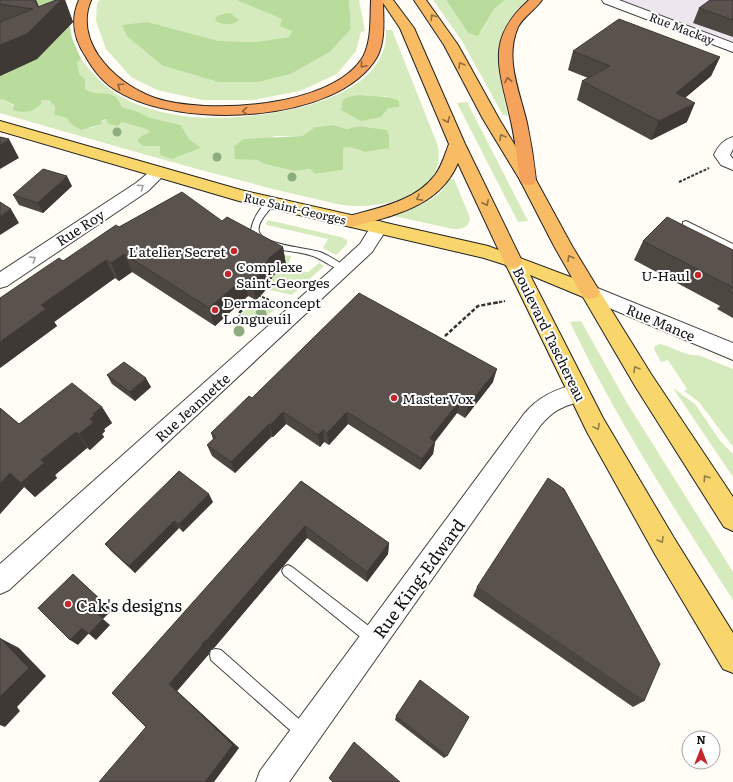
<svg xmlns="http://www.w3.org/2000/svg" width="733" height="782" viewBox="0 0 733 782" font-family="Literata,serif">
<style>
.industrial{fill:#eee6ef}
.green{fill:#d5ebbd;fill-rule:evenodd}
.forest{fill:#b9dc9c}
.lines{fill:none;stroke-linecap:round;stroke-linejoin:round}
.service-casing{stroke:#444;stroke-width:2}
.minor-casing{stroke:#444;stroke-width:2}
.primary-casing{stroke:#222;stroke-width:2}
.trunk-casing{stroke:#222;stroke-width:2}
.motorway-casing{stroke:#222;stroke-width:2}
.path-far1{stroke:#333;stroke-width:2;stroke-dasharray:3 1.5;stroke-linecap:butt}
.path{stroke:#333;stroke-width:2.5;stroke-dasharray:4 2;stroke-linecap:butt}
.service{fill:#fff;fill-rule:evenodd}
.minor{fill:#fff;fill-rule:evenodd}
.primary{fill:#f9d66b;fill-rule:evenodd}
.trunk{fill:#f7bc64;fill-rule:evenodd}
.motorway{fill:#f5a25d;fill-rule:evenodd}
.tree{fill:#8dad7f}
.wall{fill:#4d4742}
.shaded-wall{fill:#3f3936}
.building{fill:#5a524d;stroke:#3f3936}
.oneway{stroke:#906f3f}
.oneway2{stroke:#8e613b}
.oneway3{stroke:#a0a0a0}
.oneway4{stroke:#917d42}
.poi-dot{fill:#c4262e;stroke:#fff;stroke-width:1.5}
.labels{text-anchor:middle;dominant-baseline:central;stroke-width:4;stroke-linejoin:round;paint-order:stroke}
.far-street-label{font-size:12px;fill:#111;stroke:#fff}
.street-label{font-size:14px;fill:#111;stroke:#fff}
.poi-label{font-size:14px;fill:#111;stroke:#fff;text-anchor:start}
.near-street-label{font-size:17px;fill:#111;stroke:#fff}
.near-poi-label{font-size:17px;fill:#111;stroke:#fff;text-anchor:start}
</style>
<rect width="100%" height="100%" fill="#fffdf5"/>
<path class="industrial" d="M620 0H733V43Z"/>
<path class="green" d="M100 0H236L282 19 292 31 289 37 255 42 219 41 148 22 163 66 218 82H259L291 74 330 52 351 29 349 0H359L365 31 361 32 356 51 337 74 300 91 253 100H203L157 90 131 77 106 49 96 21 97 3Z
M433 0H446L468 33 481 32 495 8 505 0H527C486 36 498 69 508 116L503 115 462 41Z
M386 30H392L438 146C446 192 391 207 355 206 342 206 329 202 316 199 292 194 267 188 243 181 161 160 81 136 0 113V100L2 99 14 106C28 103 44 95 55 106L54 115 67 118 71 124 91 128 102 124 101 121 107 119 118 126 122 122 146 129 150 132 141 136 137 141 143 146H160L172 159 201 148 189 139 181 125 151 118 136 111 122 107C113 85 101 99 85 89V79L80 75 77 63 81 59C96 79 113 95 136 104 154 111 174 115 192 117 247 122 390 107 386 30ZM360 95 378 97 388 96 341 109ZM334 125 346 129 360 126 386 130 389 136 365 152 350 147 343 148V170L315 174 310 169 294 171 265 164 257 160 274 136H302L315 127Z
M467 102 528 221 518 222 457 103Z
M449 179H454L470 218C469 228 462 229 453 229L394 216V215C413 208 441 200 449 179Z
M268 220 341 237 347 240V244L336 255 323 248 328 239 267 225 266 224Z
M283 255 291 256 288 269 308 272 319 263 324 266 292 295 265 289 264 283Z
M261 298 272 304 271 305 276 308 256 326 241 316 243 312Z
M581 321 627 403 733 572V600C675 510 616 419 570 322Z
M660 344C670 346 691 358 698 355L733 369V447L699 402 684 391 687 389 668 360 661 362 654 349 655 346Z
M673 388 695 404 721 442 733 454V477Z"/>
<path class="forest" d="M5 0H56L63 3 69 21 72 38 81 59 77 63 80 75 85 79V89C101 99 113 85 122 107L136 111 151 118 181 125 189 139 201 148 172 159 160 155V146H143L137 141 141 136 150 132 146 129 122 122 118 126 108 124 106 119 101 121 102 124 81 130 71 124 67 118 54 115 55 106 49 101 41 100V104C33 112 24 114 13 110L14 105 2 99 0 100V76L37 59 51 44 42 14Z
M236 0H349L351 29 330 52 291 74 259 82H218L163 66 127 36 122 25 148 22 219 41 255 42 289 37 292 31 280 26 282 19Z
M446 0H505L495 8 478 36 468 33Z
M230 13 239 20C231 26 224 25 215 21L217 16 223 14Z
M360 95C374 97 386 95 399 101V107L388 108 381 117 361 121 341 110 343 100 348 97Z
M334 125 346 129 360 126 387 130 389 136V148L365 152 350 147 343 148V170L315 174 310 169 294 171 265 164 257 160 235 159 234 146 244 139 302 136 315 127Z"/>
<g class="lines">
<defs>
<path id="service" d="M271 200 275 203C270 210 256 222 259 232 264 245 307 248 320 252 330 256 338 262 347 267L348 269 347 271C340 273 322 259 313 256 292 249 264 253 251 232 251 222 261 204 271 200Z
M686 221 733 244V250L683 226V222Z
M288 565 292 567 379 634 380 639 379 644 374 645 369 644 284 575 282 571 284 567Z
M216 649 221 650 309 728 311 733 309 738 304 740 299 738 211 660 210 655 211 650Z"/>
<path id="minor" d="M602 0H619L733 43V52L604 3Z
M733 137V149L730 155 733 159V170L721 165 714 155C718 146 723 140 733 137Z
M159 167 165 169 167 172 148 191 7 286 0 288V272L136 183 153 169Z
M379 221 385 223 388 227 372 252 9 590 0 594V564L338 264 360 244 373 223Z
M590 285 733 343V360L583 297 581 292 583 287Z
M579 384 586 387 590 393 586 399C564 407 556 407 540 426L289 782H256L260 771 524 414C539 396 557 388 579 384Z"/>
<path id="primary" d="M0 121 241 190 488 246 597 287 651 374 733 497V531L724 527 635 386 583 297 530 275 603 418 674 538 733 633V673L723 669 656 556 587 432 506 265 484 258 239 201 0 131Z"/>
<path id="trunk" d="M381 0H393L414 28 465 144 522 261 520 266 513 268 506 266 458 163C439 207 394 215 352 227L346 225 343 221 346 217C376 208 415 202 435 175 442 166 445 154 449 144L400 28Z
M414 0H426L458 45 499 119 536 180 572 246 600 292 597 297 590 299 583 297 554 246 520 180 483 119 444 45Z"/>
<path id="motorway" d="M79 0H91C83 19 87 38 98 55 112 75 131 89 155 98 206 115 332 108 363 57 372 40 370 19 371 0H383C383 18 386 40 377 57 338 124 180 129 119 92 104 84 94 71 86 57 74 39 70 20 79 0Z
M529 0H542C535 10 524 16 518 27 504 59 520 92 527 123 531 142 534 161 536 180L534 184 528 185 522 184 520 180C517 159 515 137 510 117 499 67 485 39 529 0Z"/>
</defs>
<use href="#service" class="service-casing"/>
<use href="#minor" class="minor-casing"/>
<use href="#primary" class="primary-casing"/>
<use href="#trunk" class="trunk-casing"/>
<use href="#motorway" class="motorway-casing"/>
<path class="path-far1" d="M679 182 709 168
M258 295 276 303
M250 303 256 298
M495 303 505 301"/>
<path class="path" d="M274 302 276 303
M251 325 242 320 239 315 240 312 252 302
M445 336 478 306 500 302"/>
<use href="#service" class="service"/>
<use href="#minor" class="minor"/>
<use href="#primary" class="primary"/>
<use href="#trunk" class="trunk"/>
<use href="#motorway" class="motorway"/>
</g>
<g class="tree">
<circle cx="117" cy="132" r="4.5"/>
<circle cx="217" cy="157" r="4.5"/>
<circle cx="292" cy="177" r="4.5"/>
<circle cx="261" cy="314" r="5.5"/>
<circle cx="239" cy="331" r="5.5"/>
</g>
<path class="wall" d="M0 0H36L39 7 56 0H65L73 22 37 59 0 76Z
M733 0V37L693 23 699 8Z
M573 51 720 57 711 76 685 98 687 122 651 140 577 100 582 81 588 78 568 70Z
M72 186 43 213 19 205 13 195Z
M222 221 283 247 286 265 273 276 264 292 256 300 248 296 215 326 132 272 119 281 115 278 54 322 57 326 0 368 63 261 119 227Z
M643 241 733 250V318L717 309 720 306 634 260Z
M107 375 151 387 135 401 112 384Z
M493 382 465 418 457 413 435 442 433 454 420 470 348 424 329 445 324 442 320 447 286 424 273 437H271L235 473 212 456 207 445 213 439 211 433 252 398Z
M102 407 112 423 104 429 105 431 102 434 104 437 90 450 87 448 55 475 57 478 35 497 24 487 0 514V408L19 424Z
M301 481 389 543 388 554 367 582 307 538 214 648 210 650 209 654 177 691 239 748 146 727Z
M213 502 183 532 179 528 135 573 111 551 105 544Z
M477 587 644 701 633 707 473 596Z
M396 716 447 756 444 758 395 720Z"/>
<path class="shaded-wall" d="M35 0H36L42 14 61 0H65L73 22 37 59 0 76V45L38 7Z
M720 57 711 76 668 112 676 93Z
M695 103 687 122 651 140 659 121Z
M9 139 19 158 0 169V145Z
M67 176 72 186 43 213 38 203Z
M11 209 19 223 0 235V216Z
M283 247 286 265 273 276 264 292 256 300 252 282 269 258Z
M124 254 132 272 119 281 111 263Z
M106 260 115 278 54 322 57 326 0 368V342L41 305Z
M244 278 248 296 215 326 209 308Z
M497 369 493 382 465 418 468 406Z
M146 378 151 387 135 401 130 392Z
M460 401 457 413 428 450 430 438Z
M102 407 112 423 104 429 105 431 102 434 104 437 90 450 79 434 93 414Z
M283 412 286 424 273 437 270 425Z
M347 412 348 424 329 445 327 433Z
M269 424 271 437 235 473 231 462Z
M323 430 324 442 320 447 318 435Z
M76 432 87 448 55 475 57 478 35 497 21 483 41 460Z
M435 442 433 454 420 470 422 459Z
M10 473 24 487 0 514V484Z
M209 494 213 502 183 532 179 524Z
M174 521 179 528 135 573 129 566Z
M305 526 307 538 214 648 210 650 209 654 177 691 239 748 214 782H205L169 684 203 642Z
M389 543 388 554 367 582V572Z
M73 574 112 610 103 619 110 625 96 640 89 634 97 613Z
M82 628 89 633 78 645 70 640Z
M0 638 19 648 46 676 17 707 20 711 5 727 0 725Z"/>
<path class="building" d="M0 0H35L38 7 56 0H61L27 34 0 45V22L33 9 0 4Z
M710 0H733V20L699 8Z
M619 19 720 57 676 93 695 103 659 121 582 81 610 66 573 51Z
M0 137 9 139 0 145Z
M43 169 67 176 38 203 13 195Z
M182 192 222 221 227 217 283 247 269 258 260 274 252 282 244 278 209 308 124 254 111 263 106 260 41 305 46 309 0 342V298L59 258 63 261 116 225 119 227Z
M0 202 11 209 0 216Z
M667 217 733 250V293L729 291 732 287 643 241Z
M359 293 497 369 468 406 460 401 430 438 435 442 422 459 347 412 327 433 323 430 318 435 283 412 270 425 269 424 231 462 207 445 216 437 211 433 249 396 252 398Z
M124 362 146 378 130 392 107 375Z
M72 383 102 407 93 414 95 415 90 419 94 422 79 434 76 432 41 460 44 463 21 483 10 473 0 484V408L19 424Z
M179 471 209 494 179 524 174 521 129 566 105 544Z
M548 478 564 489 660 664 644 701 477 587Z
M301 481 389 543 367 572 305 526 207 640 203 642 202 646 169 684 233 745 205 782H99L146 727 112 693Z
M73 574 105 604 97 613 103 619 89 634 82 628 70 640 38 608Z
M0 638 29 668 0 697Z
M420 680 469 717 447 756 396 716Z
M354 742 400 782H333L329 778Z"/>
<defs><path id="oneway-chevron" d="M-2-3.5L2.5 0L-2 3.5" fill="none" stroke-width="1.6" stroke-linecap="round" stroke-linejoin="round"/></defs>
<g class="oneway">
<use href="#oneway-chevron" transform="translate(433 17) rotate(-124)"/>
<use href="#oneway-chevron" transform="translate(461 65) rotate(-119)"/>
<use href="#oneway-chevron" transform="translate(447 120) rotate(66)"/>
<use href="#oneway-chevron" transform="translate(502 137) rotate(-121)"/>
<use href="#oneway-chevron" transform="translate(419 198) rotate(151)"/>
<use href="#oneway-chevron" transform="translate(486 203) rotate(64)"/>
<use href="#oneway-chevron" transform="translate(570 258) rotate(-120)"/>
</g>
<g class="oneway2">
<use href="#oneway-chevron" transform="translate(363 65) rotate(130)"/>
<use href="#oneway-chevron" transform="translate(508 80) rotate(-101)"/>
<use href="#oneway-chevron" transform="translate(120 86) rotate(-145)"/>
<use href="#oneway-chevron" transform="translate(245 111) rotate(175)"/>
</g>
<g class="oneway3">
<use href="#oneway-chevron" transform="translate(141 187) rotate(-36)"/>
<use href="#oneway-chevron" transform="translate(33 259) rotate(-33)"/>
</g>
<g class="oneway4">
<use href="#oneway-chevron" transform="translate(636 369) rotate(-121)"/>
<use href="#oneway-chevron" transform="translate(597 427) rotate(62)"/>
<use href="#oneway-chevron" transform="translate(706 478) rotate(-124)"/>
<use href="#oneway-chevron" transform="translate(661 540) rotate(59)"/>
</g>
<g class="poi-dot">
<circle cx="234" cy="251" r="4"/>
<circle cx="228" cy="274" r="4"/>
<circle cx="698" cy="275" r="4"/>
<circle cx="215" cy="310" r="4"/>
<circle cx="394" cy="398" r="4"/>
<circle cx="68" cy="604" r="4"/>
</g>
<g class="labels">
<g class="far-street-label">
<text transform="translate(682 28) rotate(21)">Rue Mackay</text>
<text transform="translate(295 208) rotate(13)">Rue Saint-Georges</text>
</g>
<g class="street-label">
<text transform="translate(80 227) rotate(-33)">Rue Roy</text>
<text transform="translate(661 322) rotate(23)">Rue Mance</text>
<text transform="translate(550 334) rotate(64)">Boulevard Taschereau</text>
<text transform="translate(192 407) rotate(-42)">Rue Jeannette</text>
</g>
<g class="poi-label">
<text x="226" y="251" text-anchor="end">L'atelier Secret</text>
<text x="236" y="266">Complexe<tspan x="236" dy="16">Saint-Georges</tspan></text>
<text x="690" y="275" text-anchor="end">U-Haul</text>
<text x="223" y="302">Dermaconcept<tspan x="223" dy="16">Longueuil</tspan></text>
<text x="402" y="398">MasterVox</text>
</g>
<g class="near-street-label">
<text transform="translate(418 578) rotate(-54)">Rue King-Edward</text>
</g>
<g class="near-poi-label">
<text x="76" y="604">Cak's designs</text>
</g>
</g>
<g transform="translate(701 750)"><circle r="19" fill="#ffffff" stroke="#a0a0a0"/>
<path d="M0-3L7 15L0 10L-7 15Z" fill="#c4262e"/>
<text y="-6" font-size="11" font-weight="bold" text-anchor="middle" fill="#111111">N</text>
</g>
</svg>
